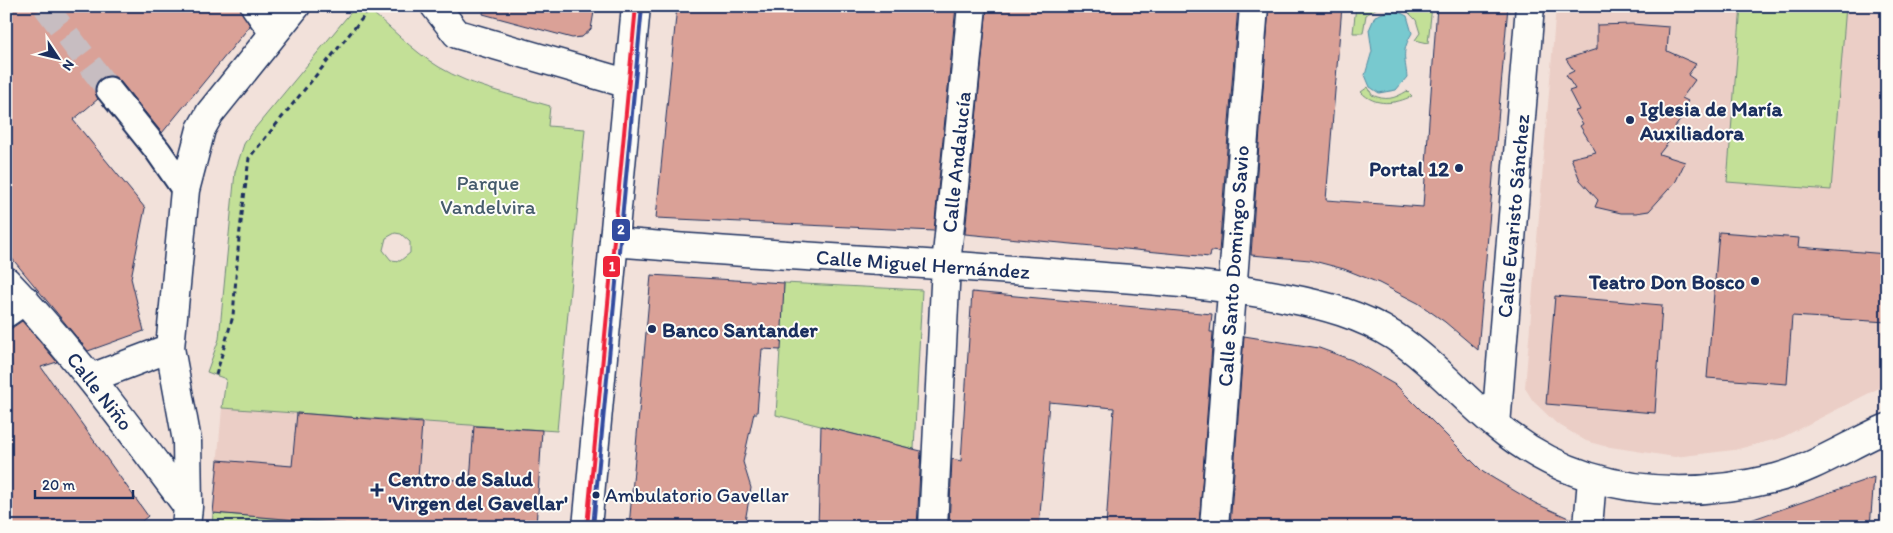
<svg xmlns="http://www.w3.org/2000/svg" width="1893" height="533" viewBox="0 0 1893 533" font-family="Itim,sans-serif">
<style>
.built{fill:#ebcec6}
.green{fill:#c3e097;stroke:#6f887a;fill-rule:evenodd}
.water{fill:#78c9cf;stroke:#538ba2}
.building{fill:#daa197;stroke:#1b2f5e}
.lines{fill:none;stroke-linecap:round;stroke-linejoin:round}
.pedestrian-tunnel{stroke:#c7bdc1;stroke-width:25;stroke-dasharray:25 12;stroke-linecap:butt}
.pedestrian-casing{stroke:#1b2f5e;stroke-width:29}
.minor-casing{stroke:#1b2f5e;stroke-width:31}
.secondary-casing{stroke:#1b2f5e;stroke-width:31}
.path{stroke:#1b2f5e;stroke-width:3;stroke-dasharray:5 4;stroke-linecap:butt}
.pedestrian{stroke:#fdfcf7;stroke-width:25}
.minor{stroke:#fdfcf7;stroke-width:28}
.secondary{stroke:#fdfcf7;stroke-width:28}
.bus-1-casing{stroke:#fdfcf7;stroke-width:8}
.bus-2-casing{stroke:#fdfcf7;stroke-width:8}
.bus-1{stroke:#ee243a;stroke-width:4}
.bus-2{stroke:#324b9f;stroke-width:4}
.poi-dot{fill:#1b2f5e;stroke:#fdfcf7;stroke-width:2}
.labels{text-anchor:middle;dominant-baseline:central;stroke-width:4;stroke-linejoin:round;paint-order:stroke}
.bus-label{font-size:20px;fill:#1b2f5e;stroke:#fdfcf7;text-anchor:start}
.poi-label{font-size:21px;font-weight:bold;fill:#1b2f5e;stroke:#fdfcf7;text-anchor:start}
.street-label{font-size:21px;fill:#1b2f5e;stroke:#fdfcf7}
.park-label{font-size:21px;fill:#455b6c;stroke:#fdfcf7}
.line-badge{stroke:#fdfcf7;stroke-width:2}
.badge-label{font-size:14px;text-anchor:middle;font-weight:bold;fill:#fff}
</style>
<rect width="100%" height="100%" fill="#f2e1da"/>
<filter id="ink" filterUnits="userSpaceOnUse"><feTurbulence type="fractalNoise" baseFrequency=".02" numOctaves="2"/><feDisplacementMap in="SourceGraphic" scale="10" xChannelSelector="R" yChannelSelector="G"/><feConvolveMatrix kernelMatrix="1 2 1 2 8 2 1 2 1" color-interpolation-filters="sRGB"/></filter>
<g filter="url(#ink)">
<path class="built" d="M1556 6H1887V384L1781 438 1734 450 1675 457 1604 446 1586 441 1556 423 1533 401 1525 388Z
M222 408 542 430 536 527H212Z"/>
<path class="green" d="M356 6H364C389 25 411 50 439 67 472 87 513 95 550 106L548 126 585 129 557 431 222 408 226 379 207 372 219 339 235 172 244 144 251 133ZM395 233 401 234 410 242V253L400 261 391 260 383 250 386 238Z
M1356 6H1380L1366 15 1363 33H1353Z
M1402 6H1432L1428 43 1415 40 1420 33 1416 20Z
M1741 6H1846L1831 190 1727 182Z
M1368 87 1372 95C1386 101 1394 99 1407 91L1412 96C1396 104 1375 107 1361 92Z
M784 283 922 290 914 449 776 415Z
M213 513 345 524V527H212Z"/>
<path class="water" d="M1388 11 1399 12 1407 16 1412 33C1401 52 1405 57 1407 77L1396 90 1379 93 1370 87 1365 75 1372 51 1369 30 1375 16Z"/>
<path class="building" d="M6 6H240L250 26 162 133 120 81 114 76H106L100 79 95 92 98 99 73 120 145 208 131 278 144 331 88 351 6 251Z
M484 6H595L591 29 582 37 572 38 483 14Z
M677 6H956L934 231 656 218Z
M987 6H1238L1219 252 1211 251 1210 257 965 234Z
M1269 6H1342L1326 200 1423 207 1437 6H1508L1478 350 1445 322 1418 303 1379 283 1344 269 1310 260 1251 255Z
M1632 24 1669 27 1667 51 1696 64 1688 75 1695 80 1682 98 1688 101 1680 113 1684 115 1675 127 1678 130 1659 154 1685 162 1676 181 1649 211 1636 213H1621L1595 207 1598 200 1580 180 1571 158 1596 152 1580 126 1583 124 1575 111 1579 110 1569 91 1575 89 1566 75 1574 71 1566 59 1597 49V25Z
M1719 232 1799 238 1798 247 1887 254V322L1792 316 1787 384 1707 378Z
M651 275 784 283 781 350 762 349 757 413H754L743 462 751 488 744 527H629Z
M972 292 1212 314 1210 332H1213L1199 527H1106L1114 408 1049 402 1039 527H949L952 459 961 461Z
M1555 296 1662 305 1655 413 1546 404Z
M22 321 57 362 41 367 148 516 135 527H6V332Z
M1244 336 1319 348 1352 360 1397 386 1483 472 1535 503 1573 520V527H1230Z
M297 413 422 423 418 477 470 481 474 426 542 430 536 527H345V524L213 513 218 460 292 466Z
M821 426 921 451 917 527H818Z
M1874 477 1870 527H1745V522Z"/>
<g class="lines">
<path class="pedestrian-tunnel" d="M45 6 109 90"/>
<defs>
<path id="pedestrian" d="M109 90 158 151 185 190"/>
<path id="minor" d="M255 6 274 33
M435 6 457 34 629 84
M614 242C764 255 915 262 1065 274 1139 280 1214 283 1287 298 1324 305 1361 315 1394 336 1432 361 1461 396 1496 425 1577 493 1676 502 1776 478 1812 469 1852 443 1887 428
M6 281C73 351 130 429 188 507
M6 313 25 300
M91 378 170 348
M1496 425 1530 6
M186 527 188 507 187 441 170 348 185 190 201 129 210 113 296 6
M933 527 946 265 972 6
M1214 527 1254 6
M1588 527 1592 479"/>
<path id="secondary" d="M587 527 636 6"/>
</defs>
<use href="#pedestrian" class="pedestrian-casing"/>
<use href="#minor" class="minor-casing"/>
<use href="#secondary" class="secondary-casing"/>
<path class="path" d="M216 375 233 316 239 238 249 158 369 10"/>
<use href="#pedestrian" class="pedestrian"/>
<use href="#minor" class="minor"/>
<use href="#secondary" class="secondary"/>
<defs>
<path id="bus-1" d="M587 527 636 6"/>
<path id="bus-2" d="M593 527 642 7"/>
</defs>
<use href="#bus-1" class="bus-1-casing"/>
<use href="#bus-2" class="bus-2-casing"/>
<use href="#bus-1" class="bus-1"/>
<use href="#bus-2" class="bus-2"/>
</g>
</g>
<g class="poi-dot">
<circle cx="1630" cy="120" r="5"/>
<circle cx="1459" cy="168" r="5"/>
<circle cx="1755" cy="281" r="5"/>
<circle cx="652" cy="329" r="5"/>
<path d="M374.5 482.5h5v5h5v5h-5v5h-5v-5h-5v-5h5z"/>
<circle cx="596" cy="495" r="4.5"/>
</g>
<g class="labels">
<g class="bus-label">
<text x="605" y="495">Ambulatorio Gavellar</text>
</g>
<g class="poi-label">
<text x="1640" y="108">Iglesia de María<tspan x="1640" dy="24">Auxiliadora</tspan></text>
<text x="1449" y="168" text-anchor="end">Portal 12</text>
<text x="1745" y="281" text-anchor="end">Teatro Don Bosco</text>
<text x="662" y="329">Banco Santander</text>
<text x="388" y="478">Centro de Salud<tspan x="388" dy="24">'Virgen del Gavellar'</tspan></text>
</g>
<g class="street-label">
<text transform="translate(956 162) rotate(-84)">Calle Andalucía</text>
<text transform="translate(1513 216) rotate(-85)">Calle Evaristo Sánchez</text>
<text transform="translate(923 264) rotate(4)">Calle Miguel Hernández</text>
<text transform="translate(1233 266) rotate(-86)">Calle Santo Domingo Savio</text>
<text transform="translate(100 391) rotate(52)">Calle Niño</text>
</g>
<g class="park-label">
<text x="488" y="182">Parque<tspan x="488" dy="24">Vandelvira</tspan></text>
</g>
</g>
<g class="line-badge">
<rect x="611" y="218" width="20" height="24" rx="5" fill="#324b9f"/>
<rect x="602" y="255" width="19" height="23" rx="5" fill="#ee243a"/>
</g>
<g class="badge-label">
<text x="621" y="234">2</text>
<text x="612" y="271">1</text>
</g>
<rect width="1893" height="533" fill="none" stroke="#fdfcf7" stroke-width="25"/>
<rect x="12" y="12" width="1868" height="508" fill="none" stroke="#1b2f5e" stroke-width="2" filter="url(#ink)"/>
<g transform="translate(58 58) rotate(125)" stroke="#fdfcf7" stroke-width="4" paint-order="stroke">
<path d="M0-4L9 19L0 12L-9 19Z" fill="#1b2f5e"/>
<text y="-8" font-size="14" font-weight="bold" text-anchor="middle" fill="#1b2f5e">N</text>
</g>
<path d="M35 490v8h98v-8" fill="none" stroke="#1b2f5e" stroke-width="2.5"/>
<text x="42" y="490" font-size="15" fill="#1b2f5e" stroke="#fdfcf7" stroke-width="4" paint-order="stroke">20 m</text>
</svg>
